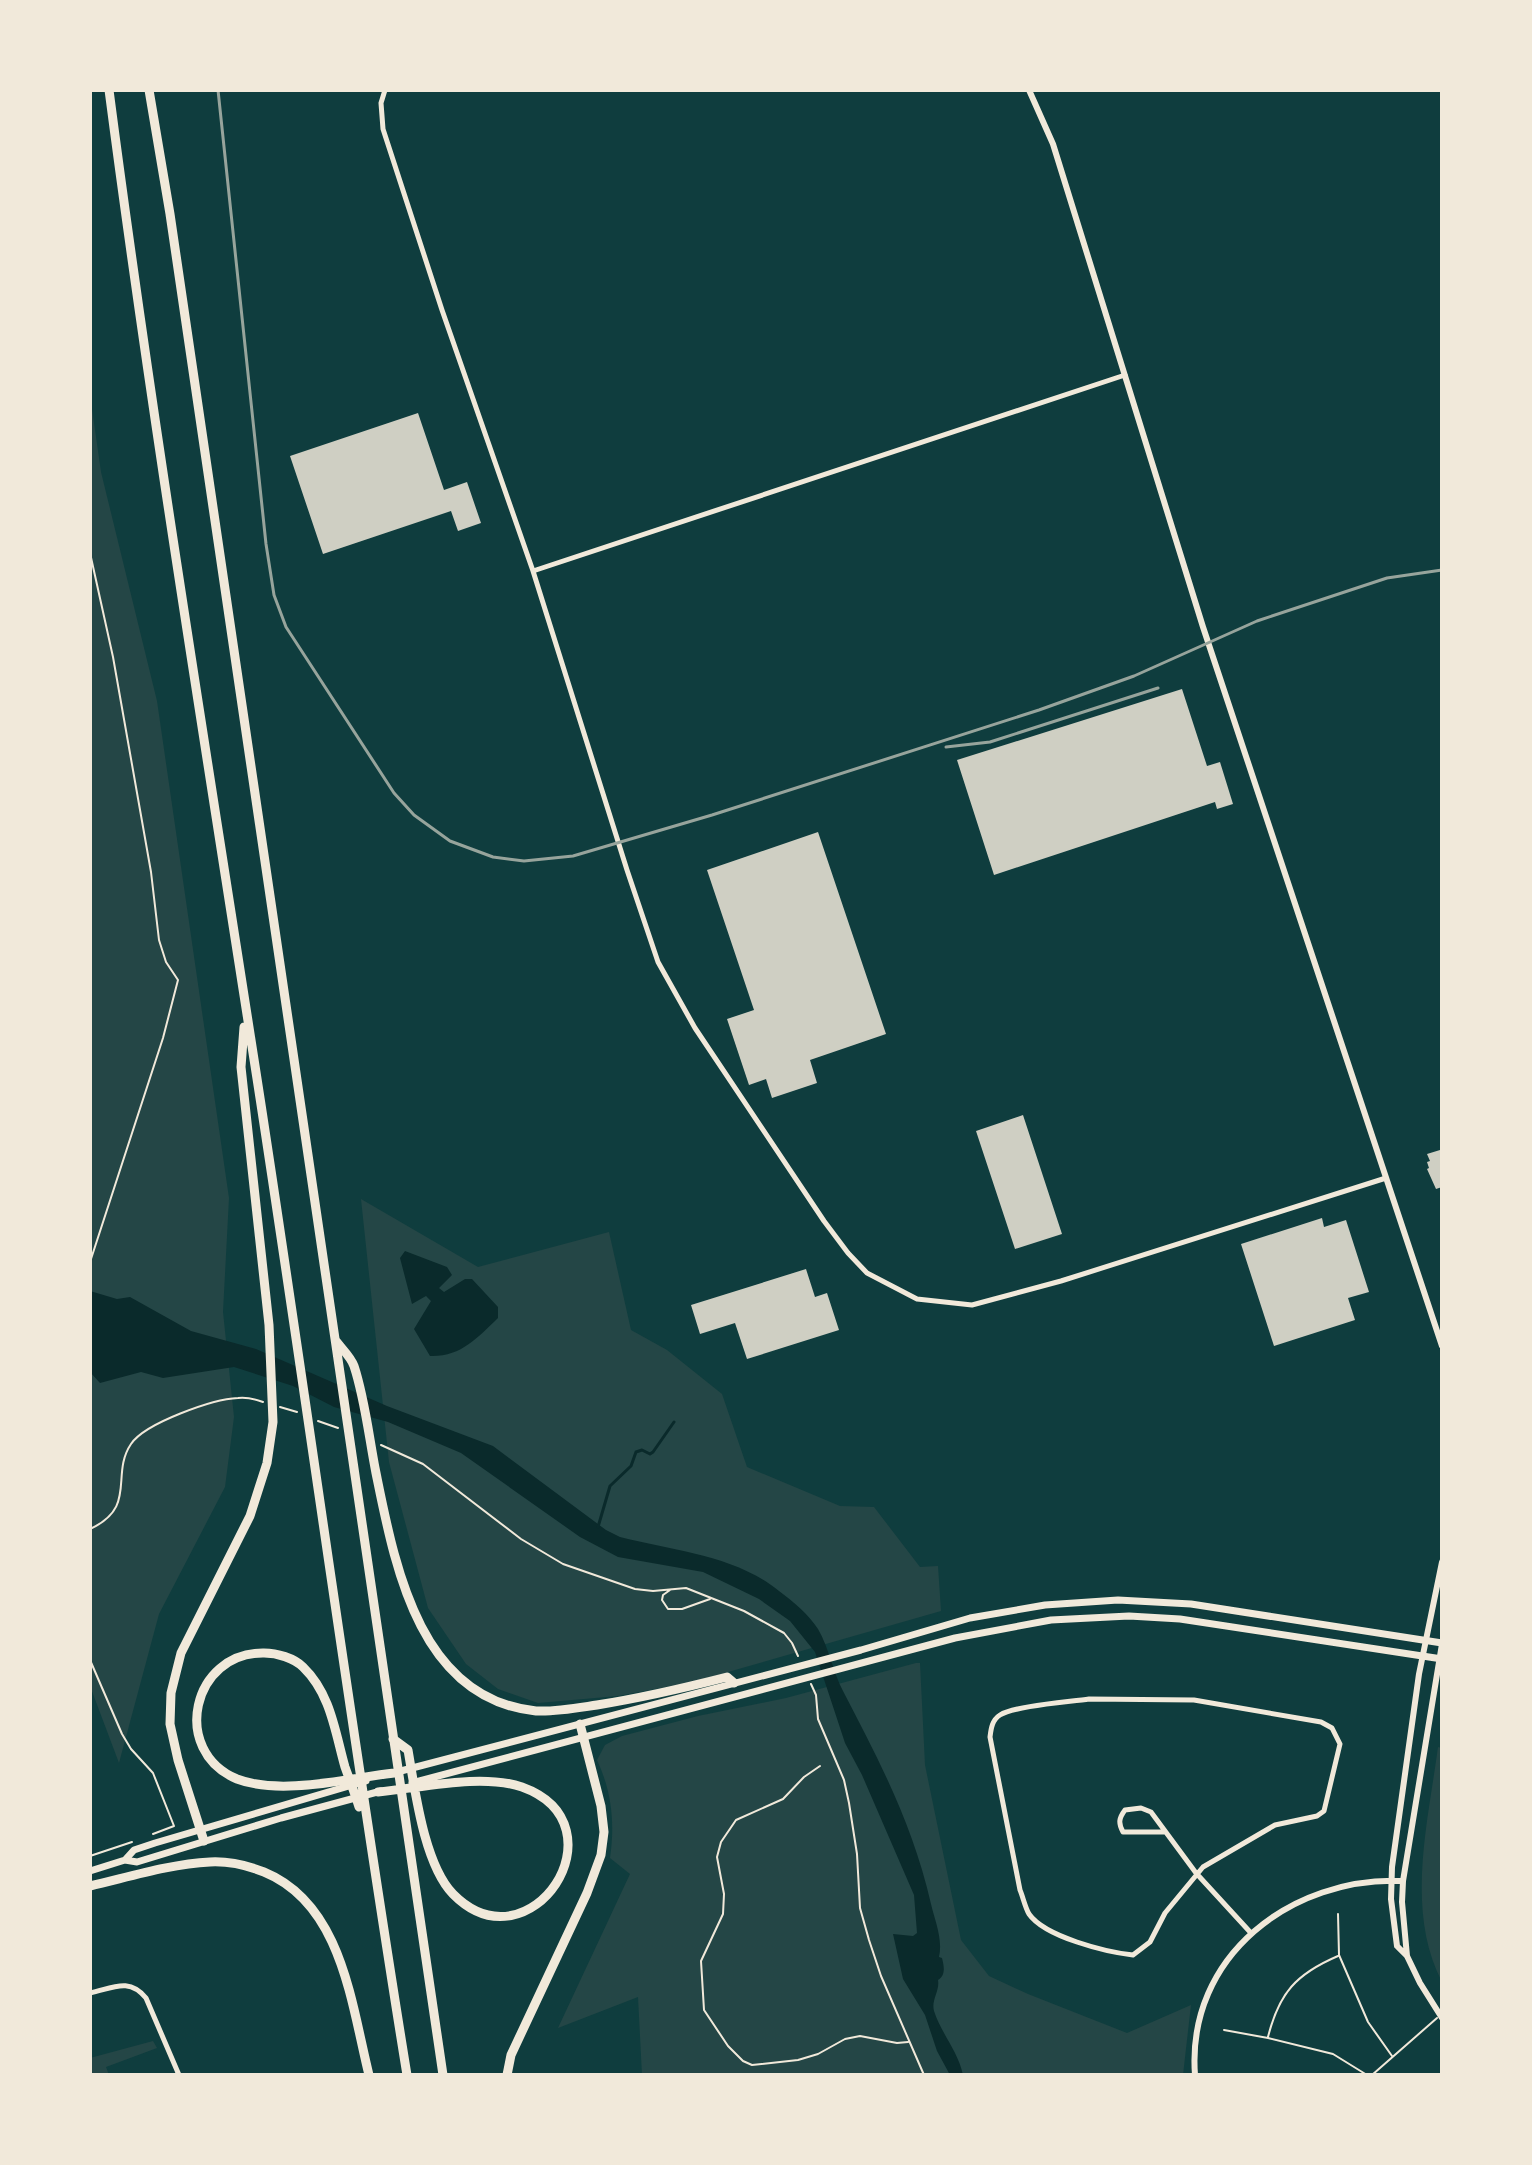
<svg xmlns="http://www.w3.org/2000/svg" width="1532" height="2165" viewBox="0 0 1532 2165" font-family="Roboto,sans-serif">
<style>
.green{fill:#244646}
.water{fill:#0a2a2b}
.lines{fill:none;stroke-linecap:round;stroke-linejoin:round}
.stream{stroke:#0a2a2b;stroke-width:3}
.building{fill:#cfcfc3}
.path{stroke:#f1e9da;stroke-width:2}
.service{stroke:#f1e9da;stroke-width:2}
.minor{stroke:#f1e9da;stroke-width:5}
.tertiary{stroke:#f1e9da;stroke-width:6}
.secondary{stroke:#f1e9da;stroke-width:7}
.motorway{stroke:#f1e9da;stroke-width:9}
.rail{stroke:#97a49c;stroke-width:3}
</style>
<rect width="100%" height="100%" fill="#0f3d3e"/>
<path class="green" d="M90 395 101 472 157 701 229 1198 223 1312 234 1417 225 1487 159 1614 119 1763 90 1686Z
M361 1199 478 1267 609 1232 631 1330 667 1350 722 1394 747 1467 840 1506 874 1507 920 1567 938 1566 941 1611 693 1682 618 1696 538 1703 498 1689 466 1664 428 1608 389 1462Z
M916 1663H920L925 1765 961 1940 989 1976 1028 1994 1127 2033 1191 2005 1183 2075H642L638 1997 558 2028 630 1874 610 1858C615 1824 612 1792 597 1760L605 1745 622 1736 698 1716 786 1698Z
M1438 1747 1442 1748V1982C1405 1911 1428 1823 1438 1747Z
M153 2041 157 2048 106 2067 109 2075H90V2058Z"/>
<path class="water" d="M405 1251 447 1267 452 1275 439 1288 444 1292 465 1279H472L498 1307V1318C477 1338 461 1357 430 1356L414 1329 431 1301 426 1296 412 1304 400 1258Z
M90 1291 117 1299 130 1297 191 1331 256 1349 387 1406 493 1446 606 1530 620 1537C674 1551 735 1555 779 1591 794 1602 808 1614 818 1629 829 1648 833 1672 843 1691 880 1762 913 1825 931 1904 935 1921 943 1939 939 1957L942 1958C944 1966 946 1975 938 1980 940 1991 931 2000 934 2011 942 2035 958 2051 963 2075H950L937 2051 925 2015 903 1979 893 1934 913 1936 917 1933 914 1895 862 1775 845 1743 815 1652 790 1621 759 1599 703 1572 618 1557 580 1537 461 1453 388 1422 334 1407 293 1386 234 1367 163 1378 141 1372 100 1383 90 1372Z"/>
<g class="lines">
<path class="stream" d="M598 1527 610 1486 631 1466 636 1452 642 1450 650 1454 653 1452 674 1422"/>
</g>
<path class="building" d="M418 413 444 490 467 482 481 523 458 531 451 511 323 554 290 456Z
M1182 689 1207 766 1220 762 1233 804 1217 809 1215 802 994 875 957 760Z
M818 832 886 1034 810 1060 817 1083 772 1098 766 1079 749 1085 727 1019 754 1010 707 870Z
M1023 1115 1062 1234 1015 1249 976 1131Z
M1440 1150 1442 1152V1187L1436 1189 1427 1169 1429 1168 1427 1162 1430 1161 1427 1154Z
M1322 1218 1324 1227 1346 1220 1369 1292 1348 1298 1355 1320 1274 1346 1241 1244Z
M806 1269 815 1297 827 1293 839 1330 747 1359 735 1323 700 1334 691 1305Z"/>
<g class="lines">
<path class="path" d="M280 1407 297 1412
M318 1421 338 1428
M381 1445 423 1464 521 1539 563 1564 635 1589 653 1591 686 1588 744 1611 784 1633 792 1643 798 1656
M90 1529C138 1507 110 1475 131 1444 145 1423 213 1399 238 1398 247 1397 255 1399 263 1402
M670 1590 663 1595 662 1600 668 1609H682L710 1599
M90 1660 122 1734 131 1749 153 1773 174 1826 153 1834
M811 1684 816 1695 818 1719 844 1780 849 1803 857 1854 860 1908 869 1940 881 1976 924 2075
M820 1766 804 1777 783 1799 736 1820 721 1842 717 1857 724 1894 723 1914 701 1961 704 2010 728 2046 743 2061 752 2065 798 2060 818 2054 845 2039 860 2036 897 2043 908 2042
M90 1856 132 1842"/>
<path class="service" d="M90 553 113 657 151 872 159 940 166 962 178 980 163 1038 90 1262
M1338 1914 1339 1955 1368 2022 1392 2056
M1224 2030 1268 2038 1333 2054 1367 2075
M1268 2037C1279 1993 1296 1974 1338 1956
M1372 2075 1437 2018"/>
<path class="minor" d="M385 90 381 103 383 129 442 310 533 571 627 870 658 962 695 1028 824 1221 848 1253 867 1273 917 1299 972 1305 1061 1281 1386 1178
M533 571 1125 375
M1089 1699 1194 1700 1321 1722 1332 1728 1340 1744 1324 1811 1317 1816 1275 1825 1203 1867 1165 1913 1150 1942 1133 1955C1106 1952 1045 1937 1029 1914 1025 1907 1023 1897 1020 1890L990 1737C991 1729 992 1720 1000 1715 1014 1706 1069 1702 1089 1699Z
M1164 1832H1123C1118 1823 1119 1818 1125 1810L1141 1808 1151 1812 1196 1873 1251 1933
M90 1993C113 1988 129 1977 146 1998L179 2075"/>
<path class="tertiary" d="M1029 90 1053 144 1203 627 1442 1346
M1442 1562 1419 1674 1392 1867 1391 1899 1397 1946 1407 1956 1420 1983 1442 2018
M1407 1956 1402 1902 1403 1881 1442 1644
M1195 2075C1186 1956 1292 1876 1403 1881"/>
<path class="secondary" d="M397 1772 861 1650 970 1618 1045 1605 1118 1600 1191 1604 1442 1643
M412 1783 955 1638 1051 1620 1129 1616 1180 1619 1442 1659
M125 1860 134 1850 155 1843 366 1781
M90 1871 125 1860 137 1862 281 1818 381 1791"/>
<path class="motorway" d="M109 90C153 427 208 762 260 1098 310 1423 354 1750 407 2075
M149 90 170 214 443 2075
M336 1341C342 1349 351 1357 354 1366 365 1399 369 1438 376 1473 395 1566 419 1699 536 1711 556 1712 577 1708 597 1705 641 1698 684 1688 727 1677L734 1683
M378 1792C421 1788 481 1773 522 1787 627 1825 530 1972 453 1894 424 1864 415 1790 408 1750L393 1739
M359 1807C355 1794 350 1781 345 1767 335 1732 331 1694 303 1667 294 1658 277 1653 264 1653 192 1652 170 1751 237 1779 281 1796 349 1778 394 1773
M204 1841 178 1760 170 1724 171 1693 181 1653 250 1516 267 1463 273 1422 269 1325 241 1067 244 1027
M90 1886C129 1877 170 1864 210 1862 229 1861 246 1865 264 1872 342 1904 351 2003 369 2075
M507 2075 511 2055 587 1893 601 1855 604 1832 601 1806 580 1724"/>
<path class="rail" d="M218 90 266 544 274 595 286 627 394 793 414 815 450 841 493 857 524 861 573 856 712 815 1039 710 1134 676 1257 621 1387 578 1442 570
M946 747 990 742 1158 688"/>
</g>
<rect width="1532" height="2165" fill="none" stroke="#f1e9da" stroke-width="184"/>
</svg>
